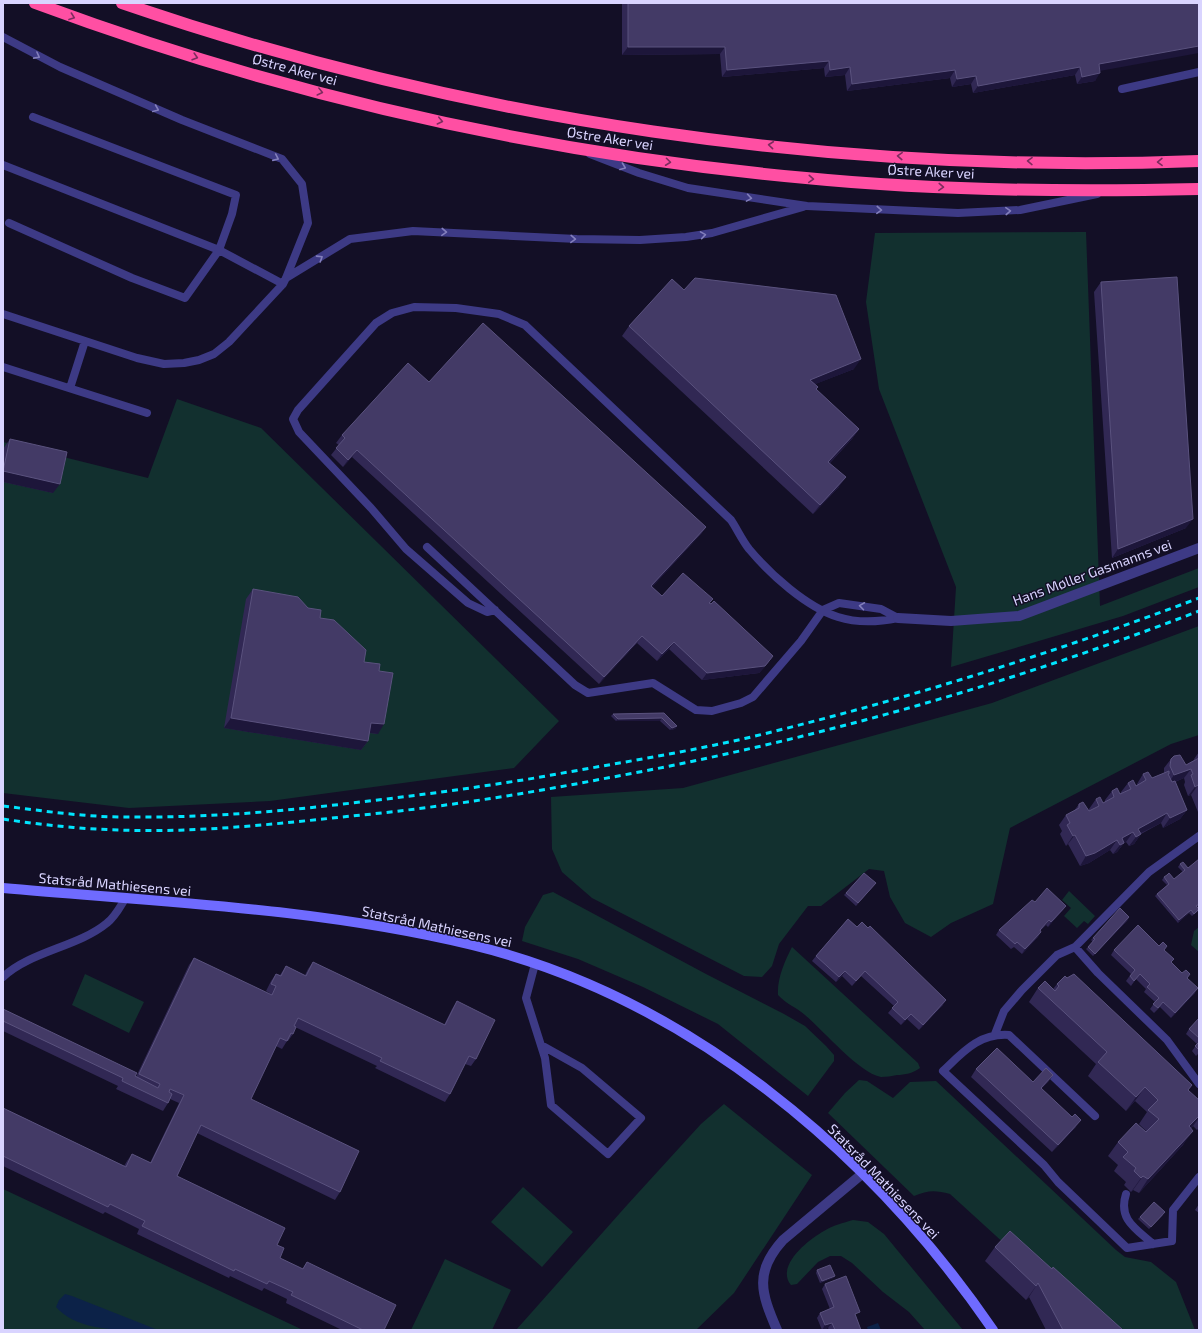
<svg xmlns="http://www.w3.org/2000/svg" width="1202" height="1333" viewBox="0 0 1202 1333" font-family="'Exo 2',sans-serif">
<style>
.green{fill:#12302f}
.water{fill:#0c2248}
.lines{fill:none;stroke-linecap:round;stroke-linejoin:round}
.lane{stroke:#3d3a85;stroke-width:8}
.street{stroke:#3d3a85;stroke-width:10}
.secondary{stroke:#6f6bff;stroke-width:10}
.highway{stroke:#ff4fa3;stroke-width:12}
.rail{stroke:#00e5ff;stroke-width:3;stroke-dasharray:6 5;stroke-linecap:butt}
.wall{fill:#312854}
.shaded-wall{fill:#1d163a}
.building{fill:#433a66;stroke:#5a527e}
.oneway{stroke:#7d2c5e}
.oneway2{stroke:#837fbc}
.labels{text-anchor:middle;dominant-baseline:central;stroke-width:3;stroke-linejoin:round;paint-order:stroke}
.street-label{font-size:14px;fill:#d9d4ff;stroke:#130f26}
</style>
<rect width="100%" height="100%" fill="#130f26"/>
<path class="green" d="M1086 232 1100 606 1199 568V587L1123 616 951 667 956 587 879 389 866 302 875 233Z
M177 399 261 428 559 721 514 768 270 801 129 808 3 793V442L148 478Z
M1199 626V735L1171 744 1010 828 993 904 951 923 931 937 905 923 890 897 884 871 869 869 821 906H808L779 944 772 966 762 977 744 976 592 898 562 872 552 849 551 797 683 788 992 703Z
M1069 891 1095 916 1088 924 1084 921 1077 928 1064 916 1071 908 1062 900Z
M553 892 706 974 784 1014 805 1026 826 1046 834 1055V1061L808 1096 718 1024 643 987 578 959 522 941 525 927 543 895Z
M1199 927V952L1191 945 1194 931Z
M792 947 918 1063 920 1068C913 1073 905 1075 897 1075 892 1076 886 1077 881 1077 859 1073 823 1030 805 1015 796 1007 786 1004 778 995 777 978 785 961 792 947Z
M85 974 144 1002 129 1033 72 1005Z
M859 1080 867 1081 893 1098 910 1082 936 1081 1116 1250 1125 1257 1151 1262 1176 1282 1195 1330H1099L950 1194C935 1190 928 1190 914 1196L828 1113 845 1093Z
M724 1104 812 1175 734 1293 696 1330H516L628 1204 701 1124Z
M523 1187 573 1232 542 1267 491 1222Z
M3 1189 303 1330H3Z
M853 1220 868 1222 884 1234 963 1330H925L909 1312 883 1292 852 1263 841 1256H830L818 1262 797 1284 791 1285C775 1266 809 1239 824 1231 833 1225 843 1223 853 1220Z
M445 1259 511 1290 492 1330H411Z"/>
<path class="water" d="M65 1294 72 1296 158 1330C125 1330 79 1333 56 1307L59 1300Z
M878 1323 881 1330H868L867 1327Z"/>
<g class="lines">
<path class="lane" d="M3 37 60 67 182 120 282 159 302 184 308 223 286 278 283 284 229 342 214 354 199 360 184 363 164 364 137 358 3 314
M1122 89 1199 72
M590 154 639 173 688 188 807 206 958 213 1020 210 1097 194
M3 165 219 250 283 284
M9 223 132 278 185 298 219 250 232 214 236 195 33 117
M286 278 350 239 413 231 577 239 640 240 686 237 712 233 803 207
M3 367 147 413
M70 388 85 341
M427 547 575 685 588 693 653 683 696 710 712 711 741 703 753 697 801 641 823 610 839 603 881 609 898 618
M495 610 487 612 468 603 406 549 371 508 299 432 293 419 298 410 376 323 392 313 414 307 456 308 499 314 525 325 731 520C737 529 742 540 749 549 770 574 806 607 838 617 857 623 879 622 898 618
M1075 947 1098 973 1167 1040 1199 1084
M535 964 526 998 545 1058 551 1105 608 1154 641 1118 582 1068 541 1045
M3 977C31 951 78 947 107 923 115 917 120 907 125 899
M995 1034 1004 1011 1022 990 1057 955 1075 947 1149 872 1199 836
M1095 1116 1009 1035C979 1033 963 1052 943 1071L1044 1165 1058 1182 1127 1248 1172 1241 1173 1210 1199 1177
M1126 1194C1118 1219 1135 1228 1153 1244"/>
<path class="street" d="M898 618 951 621 1019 616 1199 548
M777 1330C761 1293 754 1272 783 1240L862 1174"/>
<path class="secondary" d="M3 888C160 902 319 908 472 945 687 997 870 1151 993 1330"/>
<path class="highway" d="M35 3C282 95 543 154 806 178 936 191 1068 192 1199 189
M122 3C466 121 835 175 1199 161"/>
<path class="rail" d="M3 806C44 811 84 817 125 817 201 818 277 812 352 803 414 796 474 788 535 778 606 765 677 754 747 738 901 701 1051 654 1199 598
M3 819C42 825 80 829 119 830 197 833 275 824 352 816 436 808 519 795 602 779 806 742 1005 686 1199 611"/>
</g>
<path class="wall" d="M622 3H1199L1100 70 1095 81 1077 84 1075 75 973 93 971 84 952 87 950 78 847 91 845 75 825 77 824 68 722 77 720 54 622 55Z
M1101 282 1186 528 1112 558 1094 292Z
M684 290 854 369 815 384 816 390 859 429 852 439 830 463 839 487 813 514 622 336 629 326Z
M429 382 706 527 701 534 652 587 662 596 713 599 710 603 773 656 768 663 759 673 702 680 669 649 657 661 637 643 599 684 352 457 343 467 331 455 339 445 336 443 342 435Z
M10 439 53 493 3 482V449Z
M253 589 308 608 320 618 364 662 379 671 378 734 369 733 368 741 361 750 224 728 246 599Z
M664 713 677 726 675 729 670 730 660 721H616L611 716 613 714Z
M1199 752V812H1198L1191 795 1188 796 1184 785 1185 782 1184 778 1175 782 1187 810 1180 819 1163 828 1161 823 1141 834 1134 844 1129 846 1126 842 1124 843 1117 852 1113 854 1110 850 1089 863 1080 866 1068 844 1066 846 1060 834 1062 831 1059 825 1066 815 1074 811 1079 804 1089 811V809L1096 799 1103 803 1105 802V800L1112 791 1120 794 1121 793V792L1128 783 1136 786 1137 785V784L1143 774 1152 778 1164 773V768L1171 759 1186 765 1194 760V759Z
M1199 859V905L1197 907 1199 910 1197 912 1192 916 1189 913 1178 923 1155 896 1157 894 1167 885 1162 880 1164 877 1174 879 1183 872 1178 867 1180 864 1188 868Z
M876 883 856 906 844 895 846 893Z
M1035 902 1066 906 1062 911 1048 927 1046 925 1040 931 1038 937 1022 954 1014 947 1011 949 996 935 999 930Z
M848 919 943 1005 919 1030 907 1019 901 1025 888 1013 894 1006 861 976 852 986 842 976 836 982 812 961 816 956Z
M1128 920 1093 956 1086 949 1093 942 1091 940 1093 938Z
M1114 950 1164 951 1171 963 1187 978 1195 993 1171 1018 1160 1007 1154 1013 1150 1009 1155 1002 1144 992 1146 989 1136 979 1131 986 1126 981 1131 974 1111 955Z
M194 958 271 995V994L266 991 271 981 276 974 280 975 286 966 305 975 308 969 313 962 444 1025 452 1009 457 1001 476 1059 471 1066 465 1064 450 1094 445 1102 375 1068 377 1066 295 1027 293 1034 288 1041H287L282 1049 276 1046 251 1099 340 1192 335 1200 197 1133 177 1176 277 1245 280 1258 302 1269 307 1262 384 1330H342L286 1303 287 1299 264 1288 262 1291 230 1276 229 1278 137 1234 139 1229 105 1212 103 1214 3 1166V1108L124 1166 127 1161 132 1154 150 1163 179 1103 170 1099 168 1103 163 1111 116 1089 118 1086 3 1031V1009L136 1077 189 965Z
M1057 984 1192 1085 1188 1090 1199 1100V1128L1197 1130 1193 1126 1191 1129 1183 1145 1139 1193 1133 1190 1131 1192 1124 1185 1126 1182 1114 1171 1118 1165 1108 1156 1118 1142 1147 1132 1139 1124 1147 1112 1135 1101 1126 1111 1088 1076 1096 1064 1029 1002 1038 988 1053 989Z
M1199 1018V1053L1196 1056 1192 1051 1197 1044 1186 1034 1189 1029Z
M976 1069 1033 1082 1053 1075 1048 1082 1041 1089 1072 1117 1076 1127 1052 1152 971 1077Z
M1199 1204V1213L1195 1210Z
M1163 1215 1149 1229 1138 1219 1140 1217Z
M995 1247 1052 1269 1123 1330H1046L1029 1297 1026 1300 985 1261Z
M817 1270 835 1276 833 1278 820 1283 816 1273Z
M825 1284 856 1317 861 1330H829L828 1328 822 1330 817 1318 820 1313 830 1309 822 1289Z"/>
<path class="shaded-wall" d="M1199 46V53L1094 72 1099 64Z
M628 47H725L720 54 622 55Z
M829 61 824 68 722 77 727 70Z
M850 67 845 75 825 77 830 70Z
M1080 67 1075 75 973 93 978 86Z
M955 70 950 78 847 91 852 84Z
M1100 73 1095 81 1077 84 1082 77Z
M976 76 971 84 952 87 957 79Z
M861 359 854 369 803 389 810 380Z
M859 429 852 439 822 471 828 462Z
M357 450 352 457 343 467 348 460Z
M3 471 60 484 53 493 3 482Z
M846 477 839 487 813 514 820 505Z
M1193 519 1186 528 1112 558 1118 549Z
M706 527 701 534 646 594 651 586Z
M642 636 637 643 599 684 604 677Z
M674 642 669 649 657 661 662 654Z
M773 656 768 663 759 673 702 680 707 673Z
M231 718 368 741 361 750 224 728Z
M662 718 660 721H616L618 719Z
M371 723 384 724 378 734 364 732Z
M677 726 675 729 670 730 672 728Z
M1191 769 1184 778 1167 785 1174 775Z
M1198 785 1191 795 1188 796 1195 787Z
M1187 810 1180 819 1163 828 1170 818Z
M1167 813 1161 823 1135 836 1138 829Z
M1133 832 1126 842 1124 843 1117 852 1113 854 1120 845 1122 838Z
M1141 834 1134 844 1129 846 1136 837Z
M1075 835 1068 844 1066 846 1073 836Z
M1117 840 1110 850 1089 863 1080 866 1086 856Z
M1066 906 1062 911 1048 927 1051 922Z
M1191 910 1189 913 1178 923 1179 920Z
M1129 917 1128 920 1093 956 1095 954Z
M1049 920 1046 925 1036 935 1040 930Z
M1041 932 1038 937 1022 954 1025 949Z
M845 971 842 976 836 982 839 977Z
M1198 988 1195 993 1171 1018 1175 1013Z
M946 1000 943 1005 919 1030 923 1025Z
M911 1014 907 1019 901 1025 905 1020Z
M1053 1075 1048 1082 1035 1096 1041 1088Z
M1145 1087 1135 1101 1126 1111 1136 1097Z
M1199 1116V1118L1193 1126 1180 1140 1189 1126Z
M1081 1120 1076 1127 1052 1152 1058 1145Z
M1193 1131 1183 1145 1139 1193 1148 1179Z
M1143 1176 1133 1190 1131 1192 1141 1178Z
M835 1276 833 1278 820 1283 822 1281Z
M1038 1283 1029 1297 1026 1300 1036 1286Z
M832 1323 828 1328 822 1330 825 1325Z"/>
<path class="building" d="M628 3H1199V46L1099 64 1100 73 1082 77 1080 67 978 86 976 76 957 79 955 70 852 84 850 67 830 70 829 61 727 70 725 47H628Z
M1177 277 1193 519 1118 549 1101 282Z
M695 278 836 295 861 359 810 380 818 387 816 389 859 429 828 462 846 477 820 505 629 326 672 279 684 290Z
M483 323 706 527 651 586 662 596 683 573 713 599 709 603 711 604 714 601 773 656 765 666 707 673 674 642 662 654 642 636 604 677 357 450 348 460 336 448 345 438 342 435 408 363 429 382Z
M10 439 67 452 60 484 3 471Z
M253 589 298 597 308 608 321 610 320 618 334 620 366 650 364 662 380 664 379 671 393 673 384 724 371 723 368 741 231 718Z
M664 713 677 726 672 728 662 718 618 719 613 714Z
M1180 755 1186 765 1199 758V788L1198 785 1195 787 1191 775 1193 774 1191 769 1174 775 1170 766 1171 759 1174 756Z
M1169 771V774H1168L1172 782 1175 781 1187 810 1170 818 1167 813 1138 829 1141 834 1136 837 1133 832 1122 838 1124 843 1120 845 1117 840 1095 853 1086 856 1075 835 1073 836 1067 825 1070 823 1066 815 1079 808V804L1083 802 1089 811 1099 806 1096 799 1100 797 1103 803 1114 797 1112 791 1117 788 1120 794 1131 789 1128 783 1133 780 1136 786 1146 780 1143 774 1148 772 1152 778Z
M1199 859V904L1196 906 1199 909 1194 914 1191 910 1179 920 1157 894 1169 884 1164 877 1167 875 1169 873 1174 879 1185 870 1180 864 1183 862 1188 868Z
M864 873 876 883 858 903 846 893Z
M1047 888 1066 906 1051 922 1049 920 1040 930 1041 932 1025 949 1017 942 1015 944 999 930 1032 900 1035 902Z
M1120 908 1129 917 1095 954 1088 947 1095 939 1093 938Z
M848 919 857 927 862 922 868 928 870 926 946 1000 923 1025 911 1014 905 1020 892 1008 898 1002 865 971 856 981 845 971 839 977 816 956Z
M1138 925 1159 946 1163 942 1167 946 1164 950 1174 959 1171 962 1182 973 1186 970 1190 974 1187 978 1198 988 1175 1013 1163 1002 1158 1008 1153 1004 1159 998 1147 987 1150 984 1140 974 1134 981 1130 976 1135 970 1114 950Z
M194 958 272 995 276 986 271 984 276 974 281 976 286 966 306 976 313 962 445 1025 457 1001 495 1020 476 1059 469 1056 450 1094 380 1061 382 1058 298 1018 294 1026 296 1027 293 1034 291 1033 287 1041 280 1038 251 1099 359 1151 340 1192 201 1125 177 1176 285 1228 277 1245 284 1248 280 1258 303 1269 307 1262 396 1305 384 1330H363L291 1295 293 1292 269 1281 267 1284 235 1269 234 1271 142 1226 145 1221 110 1204 108 1207 3 1156V1108L126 1167 132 1154 151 1163 184 1095 170 1089 169 1092 172 1094 168 1103 122 1081 123 1078 3 1021V1009L137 1073 135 1076 158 1088 160 1084 139 1074Z
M1074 974 1192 1085 1188 1090 1199 1100V1116L1189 1126 1193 1131 1148 1179 1143 1176 1141 1178 1134 1171 1136 1168 1123 1157 1128 1152 1118 1142 1136 1123 1146 1132 1159 1119 1148 1110 1158 1100 1145 1087 1136 1097 1098 1062 1107 1052 1038 988 1045 981 1055 991 1059 986 1057 984 1065 976 1067 978Z
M1199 1018V1038L1189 1029Z
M1199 1042V1050L1195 1046Z
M997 1048 1033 1082 1046 1068 1053 1075 1041 1088 1072 1117 1075 1114 1081 1120 1058 1145 976 1069Z
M1154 1202 1165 1212 1151 1227 1140 1217Z
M1010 1231 1052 1269 1053 1267 1123 1330H1063L1038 1283 1036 1286 995 1247Z
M830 1265 835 1276 822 1281 817 1270Z
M846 1276 860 1312 855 1314 861 1330H835L832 1323 825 1325 820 1313 834 1307 825 1284Z"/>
<defs><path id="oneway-chevron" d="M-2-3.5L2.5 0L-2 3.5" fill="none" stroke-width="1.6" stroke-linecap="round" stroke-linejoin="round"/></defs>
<g class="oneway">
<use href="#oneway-chevron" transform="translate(72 17) rotate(20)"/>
<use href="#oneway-chevron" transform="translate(195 57) rotate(17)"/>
<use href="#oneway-chevron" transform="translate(320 92) rotate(14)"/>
<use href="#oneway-chevron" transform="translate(440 121) rotate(13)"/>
<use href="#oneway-chevron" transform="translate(771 145) rotate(-174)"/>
<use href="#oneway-chevron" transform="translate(900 156) rotate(-177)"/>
<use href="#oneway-chevron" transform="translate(1030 161) rotate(-179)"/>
<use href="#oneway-chevron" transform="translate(668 162) rotate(7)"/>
<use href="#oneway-chevron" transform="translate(1160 162) rotate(179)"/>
<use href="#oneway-chevron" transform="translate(811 179) rotate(4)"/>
<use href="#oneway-chevron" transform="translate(941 187) rotate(3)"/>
</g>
<g class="oneway2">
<use href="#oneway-chevron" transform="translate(37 56) rotate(28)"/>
<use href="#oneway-chevron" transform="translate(156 109) rotate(23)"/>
<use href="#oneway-chevron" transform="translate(276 158) rotate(24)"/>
<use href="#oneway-chevron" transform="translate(623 167) rotate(21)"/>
<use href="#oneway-chevron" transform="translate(749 198) rotate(9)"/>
<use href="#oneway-chevron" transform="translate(879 210) rotate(3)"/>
<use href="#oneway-chevron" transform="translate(1008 211) rotate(-3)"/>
<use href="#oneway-chevron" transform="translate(444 232) rotate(3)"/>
<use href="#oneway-chevron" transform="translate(703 235) rotate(-9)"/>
<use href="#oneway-chevron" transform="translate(573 239) rotate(2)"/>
<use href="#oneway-chevron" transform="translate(320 258) rotate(-32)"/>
<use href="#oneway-chevron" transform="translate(862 606) rotate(-172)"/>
</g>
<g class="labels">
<g class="street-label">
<text transform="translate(295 69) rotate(15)">Østre Aker vei</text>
<text transform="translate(610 138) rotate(9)">Østre Aker vei</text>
<text transform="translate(931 171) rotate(3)">Østre Aker vei</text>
<text transform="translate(1092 572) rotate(-20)">Hans Møller Gasmanns vei</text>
<text transform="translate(115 884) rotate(5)">Statsråd Mathiesens vei</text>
<text transform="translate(437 926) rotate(12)">Statsråd Mathiesens vei</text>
<text transform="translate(884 1181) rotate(46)">Statsråd Mathiesens vei</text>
</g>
</g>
<rect width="1202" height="1333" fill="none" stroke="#d9d4ff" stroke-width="8"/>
</svg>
